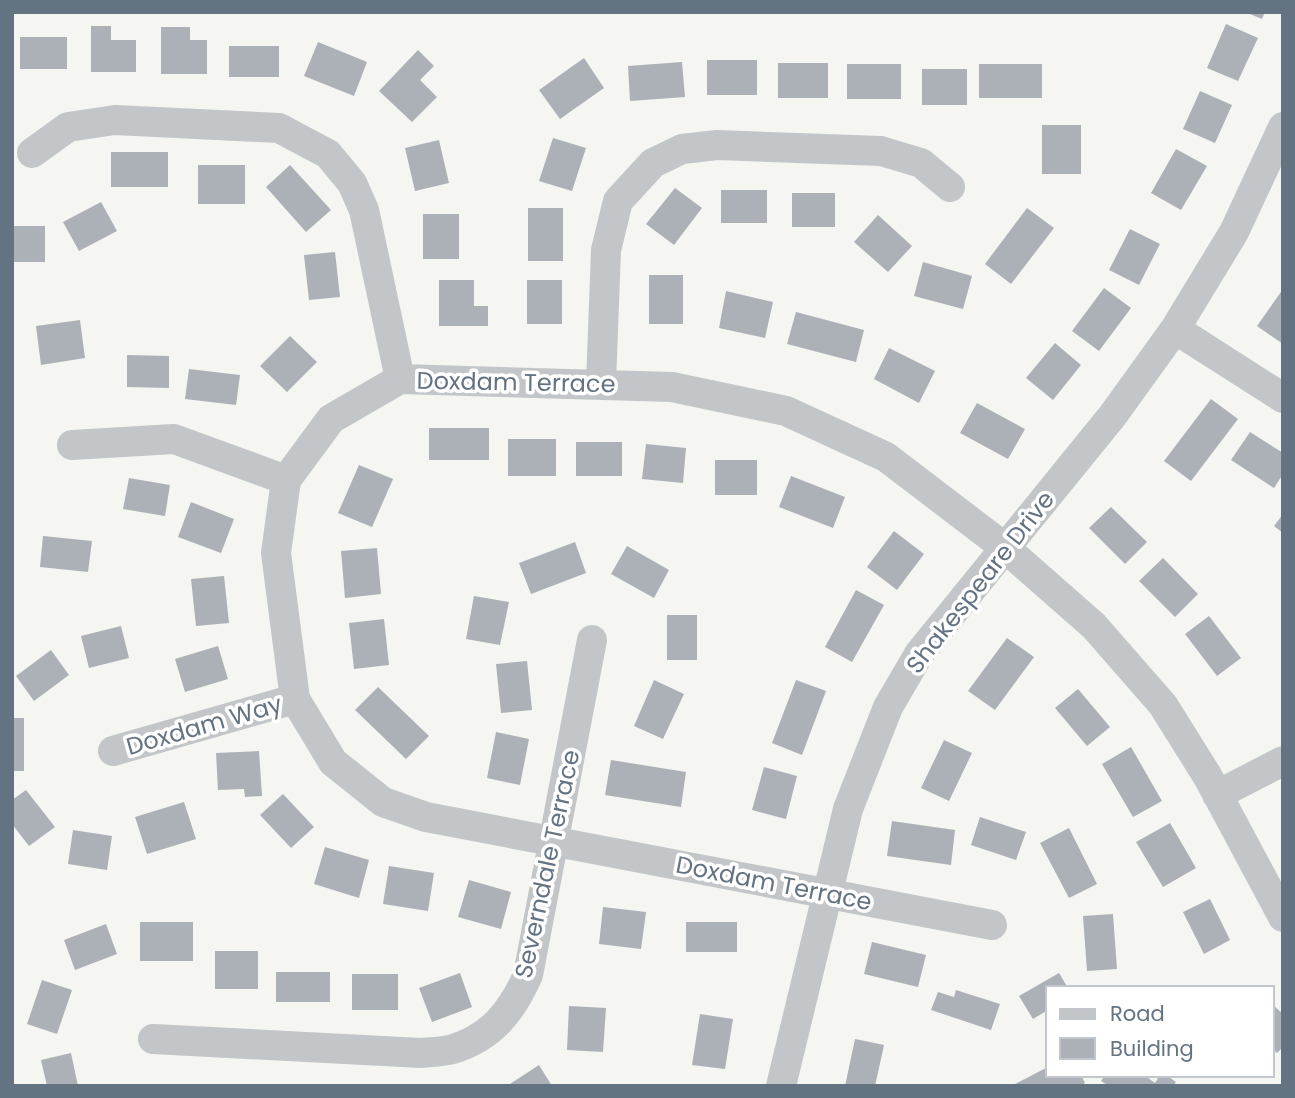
<svg xmlns="http://www.w3.org/2000/svg" width="1295" height="1098" viewBox="0 0 1295 1098" font-family="Poppins,sans-serif">
<style>
.building{fill:#abb1b7}
.lines{fill:none;stroke-linecap:round;stroke-linejoin:round}
.minor{stroke:#c2c6c9;stroke-width:30}
.labels{text-anchor:middle;dominant-baseline:central;stroke-width:7;stroke-linejoin:round;paint-order:stroke}
.street-label{font-size:24px;fill:#647382;stroke:#fff}
</style>
<rect width="100%" height="100%" fill="#f5f5f1"/>
<path class="building" d="M1245 12H1265L1262 19Z
M1226 24 1258 38 1238 81 1207 68Z
M91 26H111V40H136V72H91Z
M161 27H190V40H207V74H161Z
M20 37H67V69H20Z
M318 42 367 62 354 96 304 76Z
M229 46H279V77H229Z
M418 50 434 66 420 80 437 97 412 122 379 91Z
M584 58 604 88 560 119 539 90Z
M707 60H757V95H707Z
M682 62 685 97 630 101 628 66Z
M778 63H828V98H778Z
M847 64H901V99H847Z
M979 64H1042V98H979Z
M922 69H967V105H922Z
M1200 91 1232 105 1215 143 1183 129Z
M1042 125H1081V174H1042Z
M553 138 586 148 572 191 539 181Z
M439 140 449 183 415 191 405 148Z
M1176 149 1207 166 1181 210 1151 193Z
M111 152H168V187H111Z
M198 165H245V204H198Z
M290 165 331 210 306 232 266 187Z
M675 188 702 208 674 245 646 224Z
M721 190H767V223H721Z
M792 193H835V227H792Z
M101 202 117 231 79 251 63 222Z
M528 208H563V261H528Z
M1027 208 1054 228 1011 284 985 264Z
M423 214H459V259H423Z
M878 215 912 246 888 272 854 242Z
M12 226H45V262H12Z
M1130 229 1160 244 1139 285 1109 270Z
M335 252 340 297 309 300 304 255Z
M923 262 972 276 963 309 914 296Z
M649 275H683V324H649Z
M439 280H474V306H488V326H439Z
M527 280H562V324H527Z
M1104 288 1131 308 1099 351 1072 331Z
M1283 289V344L1257 326Z
M726 291 773 302 765 338 719 328Z
M796 312 864 330 856 362 787 344Z
M80 320 85 358 41 365 36 326Z
M290 336 317 362 287 392 260 366Z
M1055 343 1081 365 1053 400 1026 378Z
M889 348 935 371 919 403 874 379Z
M127 355 169 356V388L127 387Z
M189 369 240 375 236 405 185 399Z
M1211 399 1238 419 1191 481 1164 461Z
M977 403 1025 429 1008 459 960 433Z
M429 428H489V460H429Z
M1250 432 1283 453V474L1274 488 1231 460Z
M508 439H556V476H508Z
M576 442H622V476H576Z
M646 444 686 448 683 483 642 479Z
M715 460H757V495H715Z
M359 465 393 479 372 527 338 513Z
M791 476 845 497 833 528 779 507Z
M129 478 170 485 165 516 123 509Z
M191 502 234 519 221 553 178 537Z
M1111 507 1147 542 1125 564 1089 528Z
M1283 514V533L1274 526Z
M894 531 924 554 897 590 867 567Z
M43 536 92 541 88 572 40 567Z
M575 542 586 573 531 594 519 563Z
M627 546 669 570 654 598 611 574Z
M377 548 381 594 345 598 341 551Z
M1163 558 1198 594 1175 617 1139 581Z
M224 576 229 623 196 626 191 579Z
M856 590 884 605 852 662 825 647Z
M474 596 509 602 500 645 466 639Z
M667 615H697V660H667Z
M1209 616 1241 658 1217 676 1185 634Z
M384 619 389 665 354 669 349 623Z
M121 626 129 658 89 668 81 636Z
M1007 638 1034 657 995 710 968 691Z
M218 646 228 679 185 692 175 659Z
M51 650 69 675 34 701 16 676Z
M527 661 532 710 501 713 496 664Z
M654 680 684 694 663 739 634 726Z
M796 680 826 691 802 755 772 743Z
M378 687 429 736 406 759 355 710Z
M1078 689 1110 727 1087 746 1055 708Z
M12 718H24V771H12Z
M496 732 529 739 520 785 487 778Z
M944 740 972 753 949 801 921 788Z
M1131 747 1162 801 1133 817 1102 764Z
M259 751 262 796 245 797 244 789 218 790 216 753Z
M611 760 686 772 681 807 605 795Z
M764 767 797 776 786 819 752 810Z
M26 790 55 827 29 846 12 824V800Z
M283 794 314 827 291 848 260 815Z
M184 802 196 839 147 854 135 817Z
M980 817 1026 832 1016 860 971 845Z
M892 821 955 830 951 865 887 856Z
M1170 823 1196 868 1163 887 1136 842Z
M1069 828 1097 884 1069 898 1040 843Z
M73 830 112 836 107 870 68 864Z
M325 847 369 860 359 898 314 884Z
M389 866 434 873 428 911 383 904Z
M469 880 511 892 501 929 458 917Z
M1210 899 1230 940 1204 954 1183 912Z
M603 907 646 912 641 949 599 944Z
M1113 914 1117 969 1087 971 1083 916Z
M140 922H193V961H140Z
M686 922H737V952H686Z
M106 924 117 954 75 970 64 940Z
M872 942 926 955 918 987 864 974Z
M215 951H258V989H215Z
M276 972H330V1002H276Z
M460 973 472 1007 432 1022 419 988Z
M1059 973 1068 988H1048V1010L1033 1019 1019 996Z
M352 974H398V1010H352Z
M42 980 72 990 57 1034 27 1024Z
M956 990 1000 1004 991 1030 931 1010 938 992 954 997Z
M1272 1004 1283 1014V1047L1277 1053 1272 1048Z
M569 1006 606 1008 603 1052 567 1050Z
M700 1014 733 1019 725 1069 692 1065Z
M855 1039 884 1045 875 1086H845Z
M71 1053 78 1086H47L41 1060Z
M539 1065 552 1086H507Z
M1048 1067V1075H1081L1085 1083 1080 1086H1011Z
M1105 1075H1144L1155 1083 1160 1075H1166L1176 1082 1173 1086H1109L1101 1081Z"/>
<g class="lines">
<path class="minor" d="M32 153 68 127 115 120 279 128 328 154 352 183 364 210 400 379
M1175 329 1283 398
M601 384 606 250 618 201 653 163 682 149 717 145 881 151 921 163 950 187
M72 445 174 439 286 480
M113 751 295 699
M1217 795 1283 761
M992 925 426 817 383 802 333 762 295 699 276 553 286 480 331 419 400 379 672 387 786 411 886 457 1004 547 1094 626 1163 705 1208 777 1283 917
M153 1039 421 1053C431 1052 443 1052 453 1049 492 1037 512 1011 528 975L592 640
M781 1086 848 809 888 707 919 654 1113 415 1175 329 1234 232 1283 127"/>
</g>
<g class="labels">
<g class="street-label">
<text transform="translate(516 382) rotate(1)">Doxdam Terrace</text>
<text transform="translate(980 582) rotate(-52)">Shakespeare Drive</text>
<text transform="translate(204 725) rotate(-16)">Doxdam Way</text>
<text transform="translate(547 864) rotate(-78)">Severndale Terrace</text>
<text transform="translate(774 883) rotate(11)">Doxdam Terrace</text>
</g>
</g>
<rect width="1295" height="1098" fill="none" stroke="#647382" stroke-width="28"/>
<rect x="1046" y="986" width="228" height="91" fill="#ffffff" stroke="#c1c7cd" stroke-width="2"/>
<rect x="1060" y="1009" width="35" height="10" fill="#c2c6c9" stroke="#c1c7cd" stroke-width="2"/>
<text x="1110" y="1021" font-size="21" fill="#647382">Road</text>
<rect x="1060" y="1038" width="35" height="21" fill="#abb1b7" stroke="#c1c7cd" stroke-width="2"/>
<text x="1110" y="1056" font-size="21" fill="#647382">Building</text>
</svg>
